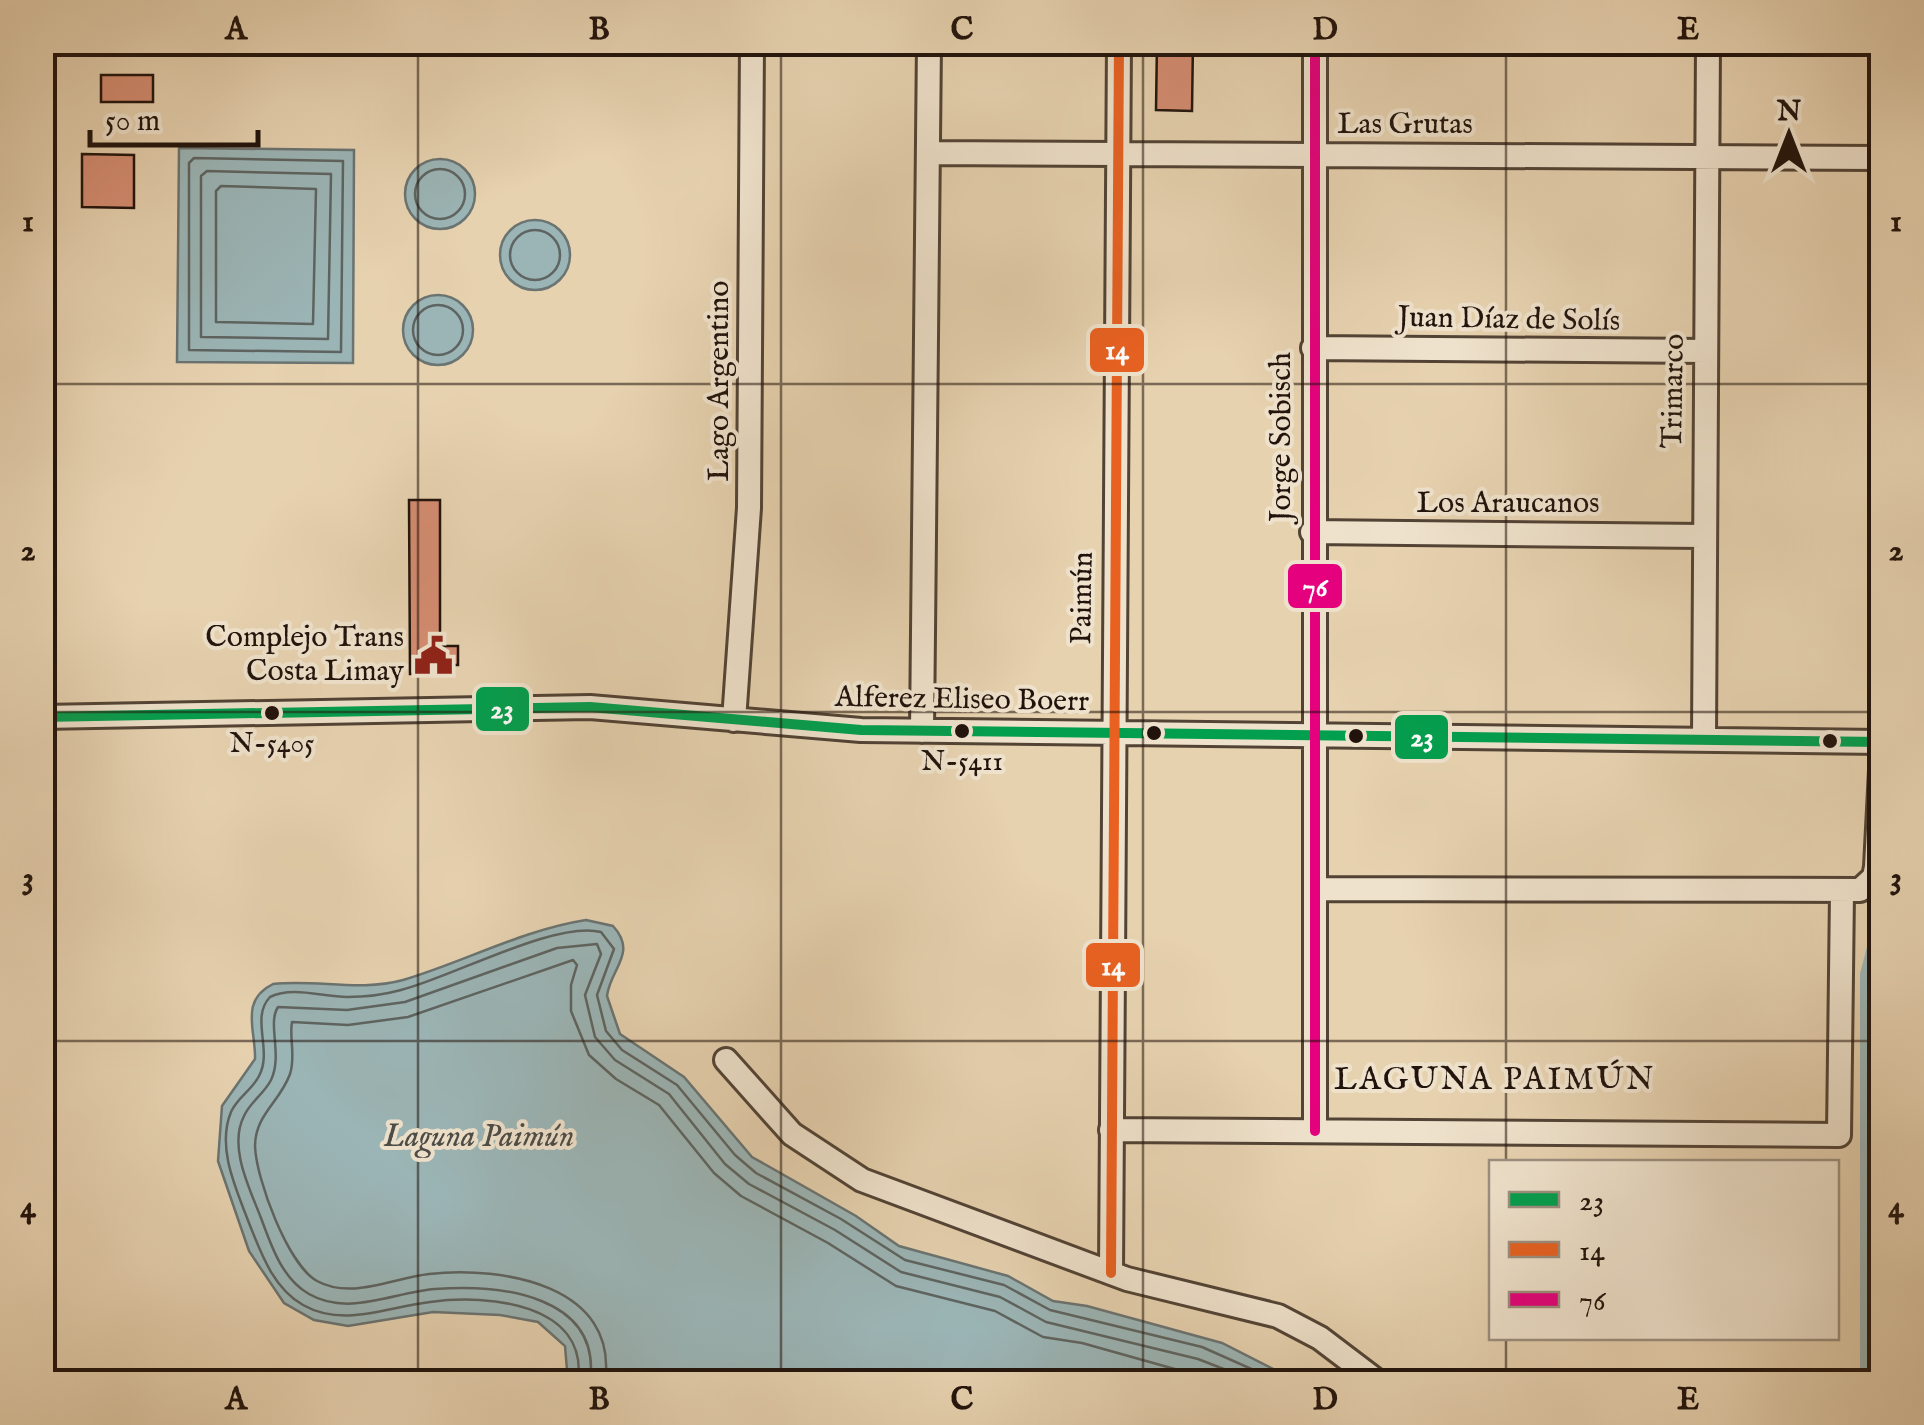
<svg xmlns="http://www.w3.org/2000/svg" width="1924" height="1425" viewBox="0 0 1924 1425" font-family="'IM FELL English',serif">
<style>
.water{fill:#9bb5b6;stroke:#6a7472;stroke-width:2.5}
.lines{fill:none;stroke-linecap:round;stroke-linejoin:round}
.shore{stroke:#5e6461;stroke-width:2.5}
.canal{stroke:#9bb5b6;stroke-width:22}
.building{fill:#d58d72;stroke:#21130c;stroke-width:2.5}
.minor-casing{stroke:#524335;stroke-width:28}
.minor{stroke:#efe2cc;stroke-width:22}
.bus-1-casing{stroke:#efe2cc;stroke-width:18}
.bus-2-casing{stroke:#efe2cc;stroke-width:18}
.bus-3-casing{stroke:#efe2cc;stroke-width:18}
.bus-1{stroke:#029f4e;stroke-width:10}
.bus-2{stroke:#e86121;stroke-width:10}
.bus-3{stroke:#e5007d;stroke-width:10}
.grid{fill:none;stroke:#21130c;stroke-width:2.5;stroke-opacity:0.55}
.bus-dot{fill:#21130c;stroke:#efe2cc;stroke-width:4}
.labels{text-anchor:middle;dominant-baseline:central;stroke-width:8;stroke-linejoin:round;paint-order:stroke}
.bus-label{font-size:28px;fill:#21130c;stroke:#efe2cc}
.street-label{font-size:30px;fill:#21130c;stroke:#efe2cc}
.poi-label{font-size:30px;fill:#21130c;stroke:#efe2cc;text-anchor:end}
.neighbourhood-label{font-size:32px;letter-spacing:2.5px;fill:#21130c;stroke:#efe2cc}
.water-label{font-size:32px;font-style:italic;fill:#4c4c48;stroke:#efe2cc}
.line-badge{stroke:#efe2cc;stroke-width:4}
.badge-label{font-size:28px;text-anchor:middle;font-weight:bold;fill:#fff}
.neatline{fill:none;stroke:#21130c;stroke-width:4}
.grid-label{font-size:32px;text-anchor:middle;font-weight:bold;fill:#21130c}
</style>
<rect width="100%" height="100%" fill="#e7d2b0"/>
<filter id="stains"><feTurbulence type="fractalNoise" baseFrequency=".002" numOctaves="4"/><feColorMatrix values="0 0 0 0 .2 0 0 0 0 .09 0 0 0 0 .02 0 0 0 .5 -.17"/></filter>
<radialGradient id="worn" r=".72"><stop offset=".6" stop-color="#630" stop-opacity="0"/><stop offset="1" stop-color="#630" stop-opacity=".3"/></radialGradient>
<path class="water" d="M179 148 354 150 353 363 177 362Z
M405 194a35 35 0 1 1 70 0a35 35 0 1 1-70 0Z
M500 255a35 35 0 1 1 70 0a35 35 0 1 1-70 0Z
M403 330a35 35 0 1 1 70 0a35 35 0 1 1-70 0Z
M586 920 613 926C638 953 610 969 607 996L620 1034 684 1077 752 1157 856 1216 899 1246 1008 1276 1053 1301 1087 1306 1222 1343 1299 1382H568L565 1346 538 1322 500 1315 433 1312 348 1326 314 1320 284 1303 249 1251 218 1161 222 1106 255 1059C256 1030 239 1001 273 984 317 979 359 992 403 980 464 962 522 930 586 920Z"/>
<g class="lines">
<path class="shore" d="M194 158 343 161 341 352 189 350V163Z
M415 194a25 25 0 1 1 50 0a25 25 0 1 1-50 0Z
M207 171 331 174 328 339 201 337V176Z
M221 186 316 189 313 324 216 322V191Z
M510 255a25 25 0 1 1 50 0a25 25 0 1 1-50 0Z
M413 330a25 25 0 1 1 50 0a25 25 0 1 1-50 0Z
M578 1382C589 1303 488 1294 430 1302 387 1307 344 1328 303 1305 273 1288 261 1253 249 1223 237 1191 216 1148 231 1112 237 1098 252 1090 259 1076 273 1050 250 1018 270 997 293 986 322 997 347 997 365 997 383 995 401 990 450 978 556 920 601 932L614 949 597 995 606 1031 622 1050 677 1085 735 1155 756 1173 841 1219 905 1260 1004 1285 1050 1310 1202 1347 1281 1382
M590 1382C602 1295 500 1284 435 1289 394 1292 349 1317 309 1294 282 1279 271 1245 261 1218 250 1189 228 1147 244 1116 250 1102 264 1094 271 1080 283 1055 267 1023 278 1007L347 1010 405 1002 557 948 597 944 601 954 585 995 595 1037 615 1060 669 1094 725 1164 749 1184 835 1230 901 1272 1000 1297 1046 1322 1198 1359 1257 1382
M605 1382C619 1285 503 1266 429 1274 393 1278 352 1300 317 1281 288 1265 256 1179 255 1146 255 1115 280 1102 290 1074 296 1056 289 1038 292 1022L348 1025 408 1017 573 960 577 965 571 985V1011L589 1055 616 1079 659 1105 714 1173 741 1196 828 1243 896 1286 995 1311 1043 1337 1082 1343 1221 1382"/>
<path class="canal" d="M1871 1382V975L1882 933"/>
</g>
<path class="building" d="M1157 42H1193L1192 111 1156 110Z
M101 75H153V102H101Z
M82 154 134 155V208L82 207Z
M409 500H440V646H458V665H440V674H410Z"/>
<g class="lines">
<defs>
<path id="minor" d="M1315 42V1131
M928 153 1882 158
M1313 348 1705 351
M1312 532 1703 536
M42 717 590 707 861 730 1882 742
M734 720 749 508 752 42
M922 731 929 42
M1704 739 1708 42
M1316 889 1860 890 1874 877 1876 867 1882 751
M726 1060 792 1134 862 1180 1127 1279 1278 1316 1320 1338 1378 1382
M1111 1130 1839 1135 1842 893
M1111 1273 1119 42"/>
</defs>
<use href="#minor" class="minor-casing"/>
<use href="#minor" class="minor"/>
<defs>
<path id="bus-1" d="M42 717 590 707 861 730 1882 742"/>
<path id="bus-2" d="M1111 1273 1119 42"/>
<path id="bus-3" d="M1315 42V1131"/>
</defs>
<use href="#bus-1" class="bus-1-casing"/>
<use href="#bus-2" class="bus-2-casing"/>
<use href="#bus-3" class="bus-3-casing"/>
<use href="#bus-1" class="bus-1"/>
<use href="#bus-2" class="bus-2"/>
<use href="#bus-3" class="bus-3"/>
</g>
<path class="grid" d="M418 42V1382M781 42V1382M1143 42V1382M1506 42V1162M42 384H1882M42 712H1882M42 1041H1882M1506 1338V1382"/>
<defs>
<symbol id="civic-bare" viewBox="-9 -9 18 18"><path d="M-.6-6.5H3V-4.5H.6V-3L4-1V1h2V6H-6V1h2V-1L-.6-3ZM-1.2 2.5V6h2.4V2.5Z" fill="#8f2418" stroke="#efe2cc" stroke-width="2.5" paint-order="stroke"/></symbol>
</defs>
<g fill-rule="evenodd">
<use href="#civic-bare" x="406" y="628" width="55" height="55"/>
</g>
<g class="bus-dot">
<circle cx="272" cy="713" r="9"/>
<circle cx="962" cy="731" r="9"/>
<circle cx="1154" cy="733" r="9"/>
<circle cx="1356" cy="736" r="9"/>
<circle cx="1830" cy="741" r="9"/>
</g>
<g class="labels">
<g class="bus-label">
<text x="272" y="744">N-5405</text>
<text x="962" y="762">N-5411</text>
</g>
<g class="street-label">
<text x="1405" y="125">Las Grutas</text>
<text transform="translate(1509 320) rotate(1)">Juan Díaz de Solís</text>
<text transform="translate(720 381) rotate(-90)">Lago Argentino</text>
<text transform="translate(1674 391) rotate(-89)">Trimarco</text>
<text transform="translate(1282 437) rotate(-90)">Jorge Sobisch</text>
<text x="1508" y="504">Los Araucanos</text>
<text transform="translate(1083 598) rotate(-89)">Paimún</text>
<text transform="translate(962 700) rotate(1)">Alferez Eliseo Boerr</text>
</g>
<g class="poi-label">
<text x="404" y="638">Complejo Trans<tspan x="404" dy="34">Costa Limay</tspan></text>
</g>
<g class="neighbourhood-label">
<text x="1495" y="1080">LAGUNA PAIMÚN</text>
</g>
<g class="water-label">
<text x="479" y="1137">Laguna Paimún</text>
</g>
</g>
<g class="line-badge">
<rect x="1088" y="326" width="58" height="48" rx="10" fill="#e86121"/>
<rect x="1286" y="562" width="58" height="48" rx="10" fill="#e5007d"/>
<rect x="474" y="685" width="57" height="48" rx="10" fill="#029f4e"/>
<rect x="1393" y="713" width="57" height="48" rx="10" fill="#029f4e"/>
<rect x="1084" y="941" width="58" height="48" rx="10" fill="#e86121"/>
</g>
<g class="badge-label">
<text x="1117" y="359">14</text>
<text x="1315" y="596">76</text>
<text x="502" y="718">23</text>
<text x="1422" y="746">23</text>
<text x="1113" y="975">14</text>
</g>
<rect width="1924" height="1425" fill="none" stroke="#e7d2b0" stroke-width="110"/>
<rect x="1489" y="1160" width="350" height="180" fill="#efe2cc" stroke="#9d8f7f" stroke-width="2.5"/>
<rect x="1509" y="1192" width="50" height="15" fill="#029f4e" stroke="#9d8f7f" stroke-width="2.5"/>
<text x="1579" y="1210" font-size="30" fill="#21130c">23</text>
<rect x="1509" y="1242" width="50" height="15" fill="#e86121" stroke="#9d8f7f" stroke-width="2.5"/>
<text x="1579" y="1260" font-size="30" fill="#21130c">14</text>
<rect x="1509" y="1292" width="50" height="15" fill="#e5007d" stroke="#9d8f7f" stroke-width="2.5"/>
<text x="1579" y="1310" font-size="30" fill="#21130c">76</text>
<g transform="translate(1789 135)" stroke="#efe2cc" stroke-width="8" paint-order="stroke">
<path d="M0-8L18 38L0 25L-18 38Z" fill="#21130c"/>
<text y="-15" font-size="28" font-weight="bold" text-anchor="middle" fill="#21130c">N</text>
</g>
<path d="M90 130v15h168v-15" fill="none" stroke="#21130c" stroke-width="5"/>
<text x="105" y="130" font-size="30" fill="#21130c" stroke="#efe2cc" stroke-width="8" paint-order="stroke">50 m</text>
<rect x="55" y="55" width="1814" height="1315" class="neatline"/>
<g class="grid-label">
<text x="236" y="39">A</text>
<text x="599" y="39">B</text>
<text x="962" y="39">C</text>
<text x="1325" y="39">D</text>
<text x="1688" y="39">E</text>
<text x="28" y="231">1</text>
<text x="1896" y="231">1</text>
<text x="28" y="560">2</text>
<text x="1896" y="560">2</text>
<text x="28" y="888">3</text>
<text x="1896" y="888">3</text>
<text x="28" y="1217">4</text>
<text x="1896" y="1217">4</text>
<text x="236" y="1409">A</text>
<text x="599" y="1409">B</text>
<text x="962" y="1409">C</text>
<text x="1325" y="1409">D</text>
<text x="1688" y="1409">E</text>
</g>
<rect width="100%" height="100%" filter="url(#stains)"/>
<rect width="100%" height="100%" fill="url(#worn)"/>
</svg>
